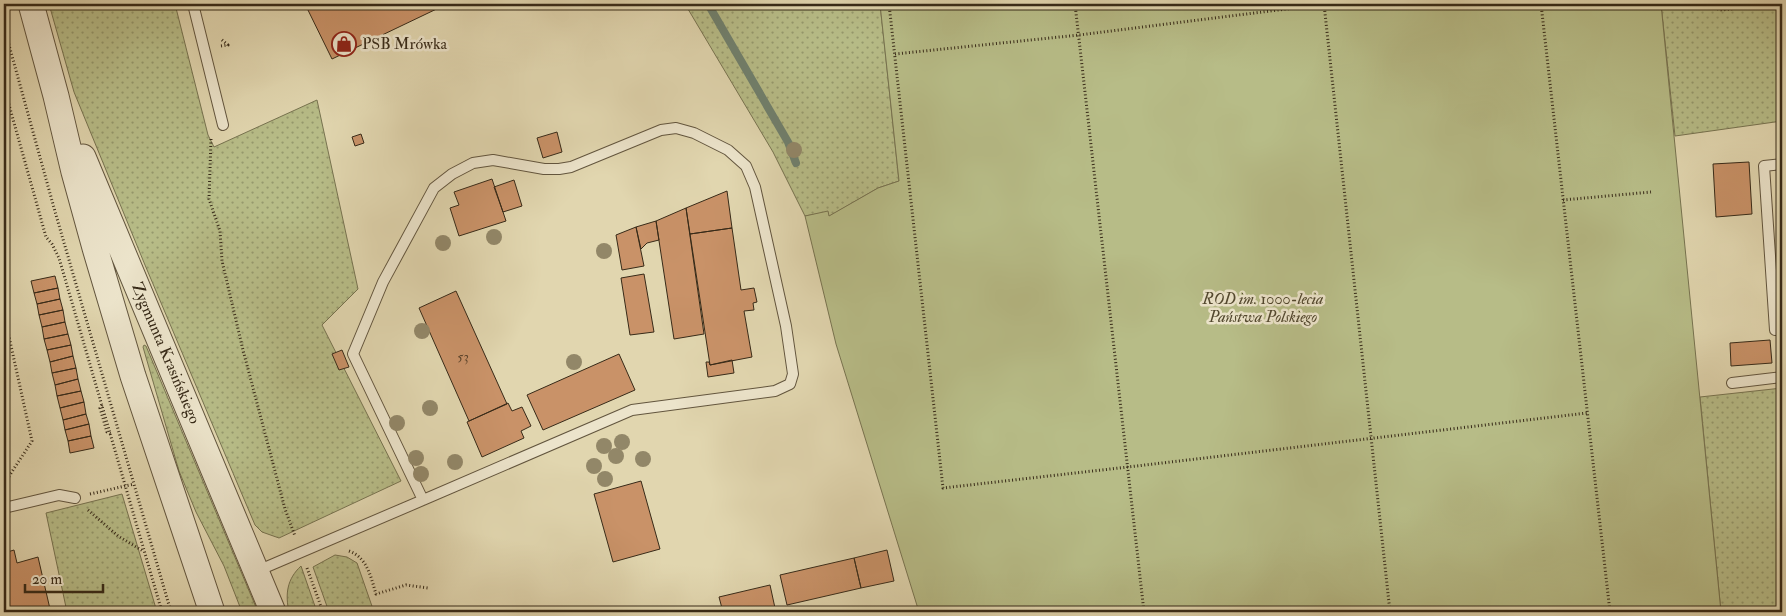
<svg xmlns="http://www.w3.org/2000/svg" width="1786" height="616" viewBox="0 0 1786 616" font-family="'IM FELL Double Pica',serif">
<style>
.grass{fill:url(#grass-dots);stroke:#777350}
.garden{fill:#b7bc87;stroke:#777350}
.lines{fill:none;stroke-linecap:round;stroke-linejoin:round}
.stream{stroke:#6f806e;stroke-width:8}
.building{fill:#c99268;stroke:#372a18}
.service-casing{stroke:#62553e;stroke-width:12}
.tertiary-casing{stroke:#62553e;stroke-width:27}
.path{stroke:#372a18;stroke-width:3;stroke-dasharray:1 2.5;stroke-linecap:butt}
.service{stroke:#ece4cb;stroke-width:10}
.tertiary{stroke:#ece4cb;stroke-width:25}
.tree{fill:#928768}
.labels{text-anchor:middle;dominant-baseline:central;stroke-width:5;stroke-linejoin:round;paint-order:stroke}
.number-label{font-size:14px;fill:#5c442c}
.poi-label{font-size:16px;fill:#372a18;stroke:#ece4cb;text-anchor:start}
.park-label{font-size:16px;font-style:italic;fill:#51472e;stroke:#ece4cb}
.street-label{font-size:16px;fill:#372a18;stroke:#ece4cb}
</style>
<defs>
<pattern id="grass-dots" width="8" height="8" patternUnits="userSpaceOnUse" patternTransform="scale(1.25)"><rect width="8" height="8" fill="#b7bc87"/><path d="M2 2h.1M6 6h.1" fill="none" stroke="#96996d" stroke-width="1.8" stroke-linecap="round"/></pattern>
</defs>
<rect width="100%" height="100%" fill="#e1d6af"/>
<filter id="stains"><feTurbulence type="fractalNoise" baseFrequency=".004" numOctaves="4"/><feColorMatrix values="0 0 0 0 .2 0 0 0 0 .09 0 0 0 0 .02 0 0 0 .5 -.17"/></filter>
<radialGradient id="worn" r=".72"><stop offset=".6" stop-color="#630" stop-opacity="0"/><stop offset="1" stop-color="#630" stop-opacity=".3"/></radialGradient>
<path class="grass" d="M49 4H175L208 135 214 147 317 100 358 289 322 325 401 481 279 538 262 532 255 525 145 265 74 92Z
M685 4H880L899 181 878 188 828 217V212L805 216 773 152Z
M1661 4H1782V121L1675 136Z
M144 345 146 346 258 612H242L224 566 196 512 179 471 143 347Z
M1782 388V612H1721L1700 397Z
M122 494 157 612H67L46 513Z
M335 555 347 557 357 563 374 612H329L313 567Z
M301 566 317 612H289C285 594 287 579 301 566Z"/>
<path class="garden" d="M880 4H1661L1721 612H919L836 344 805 216 828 211 829 216 878 188 899 181Z"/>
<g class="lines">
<path class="stream" d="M708 4 788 142 796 163"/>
</g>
<path class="building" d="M305 4H447L332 59Z
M557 132 562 152 543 158 537 138Z
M361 134 364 143 355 146 352 137Z
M1749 162 1752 214 1716 217 1713 164Z
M492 179 506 221 459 236 450 208 459 205 454 192Z
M514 180 522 206 503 212 494 187Z
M727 191 732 228 690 234 686 208Z
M686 208 704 334 674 339 656 221Z
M656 221 659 240 647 243 641 249 636 227Z
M636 227 644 266 622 270 616 235Z
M732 228 741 290 754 288 757 302 753 303 754 310 744 311 752 357 710 365 690 234Z
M644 274 654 332 630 335 621 278Z
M55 276 58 288 34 293 31 281Z
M58 288 60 299 37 304 34 293Z
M456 291 507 404 469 421 419 308Z
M60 299 63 310 39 315 37 304Z
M63 310 65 322 42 327 39 315Z
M65 322 68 334 44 339 42 327Z
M68 334 71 345 47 350 44 339Z
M1770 340 1772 363 1731 366 1730 343Z
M71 345 73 356 50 362 47 350Z
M342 350 349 367 339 370 332 354Z
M619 354 635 390 543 430 527 395Z
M73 356 76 368 52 373 50 362Z
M732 360 734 373 708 377 706 362H709L710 365Z
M76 368 78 379 55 385 52 373Z
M78 379 81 391 57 396 55 385Z
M81 391 84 402 60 408 57 396Z
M84 402 86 414 63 420 60 408Z
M508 403 512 411 522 407 531 426 521 431 524 438 482 457 467 422Z
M86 414 89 424 65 430 63 420Z
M89 424 91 436 68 441 65 430Z
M91 436 94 448 70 453 68 441Z
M641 481 660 549 613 562 594 494Z
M14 550 17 563 38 557 50 609 35 612H31L30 609 14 612H4V553Z
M887 550 894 581 861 588 854 558Z
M854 558 861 588 787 605 780 575Z
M770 585 775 608 756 612H723L719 597Z"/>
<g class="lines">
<defs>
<path id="service" d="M193 4 223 125
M1775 330 1764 166 1782 164
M1732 383 1782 377
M4 508 59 495 75 498
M257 571 423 500 353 354 383 282 434 188 452 174 473 163 493 160 544 169H559L571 167 661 130 676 128 694 133 728 150 746 166 755 187 786 326 793 374 790 384 775 391 632 410 423 500"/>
<path id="tertiary" d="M31 4 56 96 74 172 95 248 133 376 212 612
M83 157 273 612"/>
</defs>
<use href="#service" class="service-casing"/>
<use href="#tertiary" class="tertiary-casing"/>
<path class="path" d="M889 4 943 488 1128 467 1587 413
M1075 4 1144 612
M1324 4 1390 612
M1541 4 1610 612
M1697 4 1722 10 1775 4
M210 7 221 4
M4 27 56 215 171 612
M221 46 228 45 221 39
M895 54 1079 35 1326 4
M4 87 46 237 52 244 59 258 162 612
M211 139 209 199 220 231 222 261 243 350 285 509 295 536
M1563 200 1651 192
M4 314 32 441 4 484
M102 405 100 408 107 432 111 434
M90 494 134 484
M88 510 118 536 143 551
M4 541V544
M349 551C368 558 371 578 376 594L406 585 428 588
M307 568 323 612"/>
<use href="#service" class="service"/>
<use href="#tertiary" class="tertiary"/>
</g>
<g class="tree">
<circle cx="794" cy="150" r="8"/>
<circle cx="494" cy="237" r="8"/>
<circle cx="443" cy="243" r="8"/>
<circle cx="604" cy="251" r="8"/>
<circle cx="422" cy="331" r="8"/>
<circle cx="574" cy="362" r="8"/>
<circle cx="430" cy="408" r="8"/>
<circle cx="397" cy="423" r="8"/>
<circle cx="622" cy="442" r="8"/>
<circle cx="604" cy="446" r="8"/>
<circle cx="616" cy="456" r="8"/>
<circle cx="416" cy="458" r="8"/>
<circle cx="643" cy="459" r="8"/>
<circle cx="455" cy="462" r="8"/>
<circle cx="594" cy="466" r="8"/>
<circle cx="421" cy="474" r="8"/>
<circle cx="605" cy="479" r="8"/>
</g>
<defs>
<symbol id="shop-ring" viewBox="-11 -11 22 22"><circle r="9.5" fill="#ece4cb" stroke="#8f2418" stroke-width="1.5"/><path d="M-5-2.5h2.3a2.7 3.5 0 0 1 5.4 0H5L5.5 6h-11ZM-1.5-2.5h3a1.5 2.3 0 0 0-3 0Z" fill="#8f2418"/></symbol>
</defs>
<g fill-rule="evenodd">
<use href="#shop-ring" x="330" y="30" width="28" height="28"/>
</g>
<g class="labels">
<g class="number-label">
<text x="463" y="356">53</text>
</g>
<g class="poi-label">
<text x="362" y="44">PSB Mrówka</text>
</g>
<g class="park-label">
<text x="1263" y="299">ROD im. 1000-lecia<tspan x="1263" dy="18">Państwa Polskiego</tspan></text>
</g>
<g class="street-label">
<text transform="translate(166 353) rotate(67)">Zygmunta Krasińskiego</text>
</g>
</g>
<rect width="1786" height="616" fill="none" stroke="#e1d6af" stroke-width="20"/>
<rect x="5" y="5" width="1776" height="606" fill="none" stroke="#372a18" stroke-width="2.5"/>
<rect x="10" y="10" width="1766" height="596" fill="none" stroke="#372a18"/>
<path d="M25 584v8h78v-8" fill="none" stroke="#372a18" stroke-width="2.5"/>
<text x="32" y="584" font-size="15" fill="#372a18" stroke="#ece4cb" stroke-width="4" paint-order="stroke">20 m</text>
<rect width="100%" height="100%" filter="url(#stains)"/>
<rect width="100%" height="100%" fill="url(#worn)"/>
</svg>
